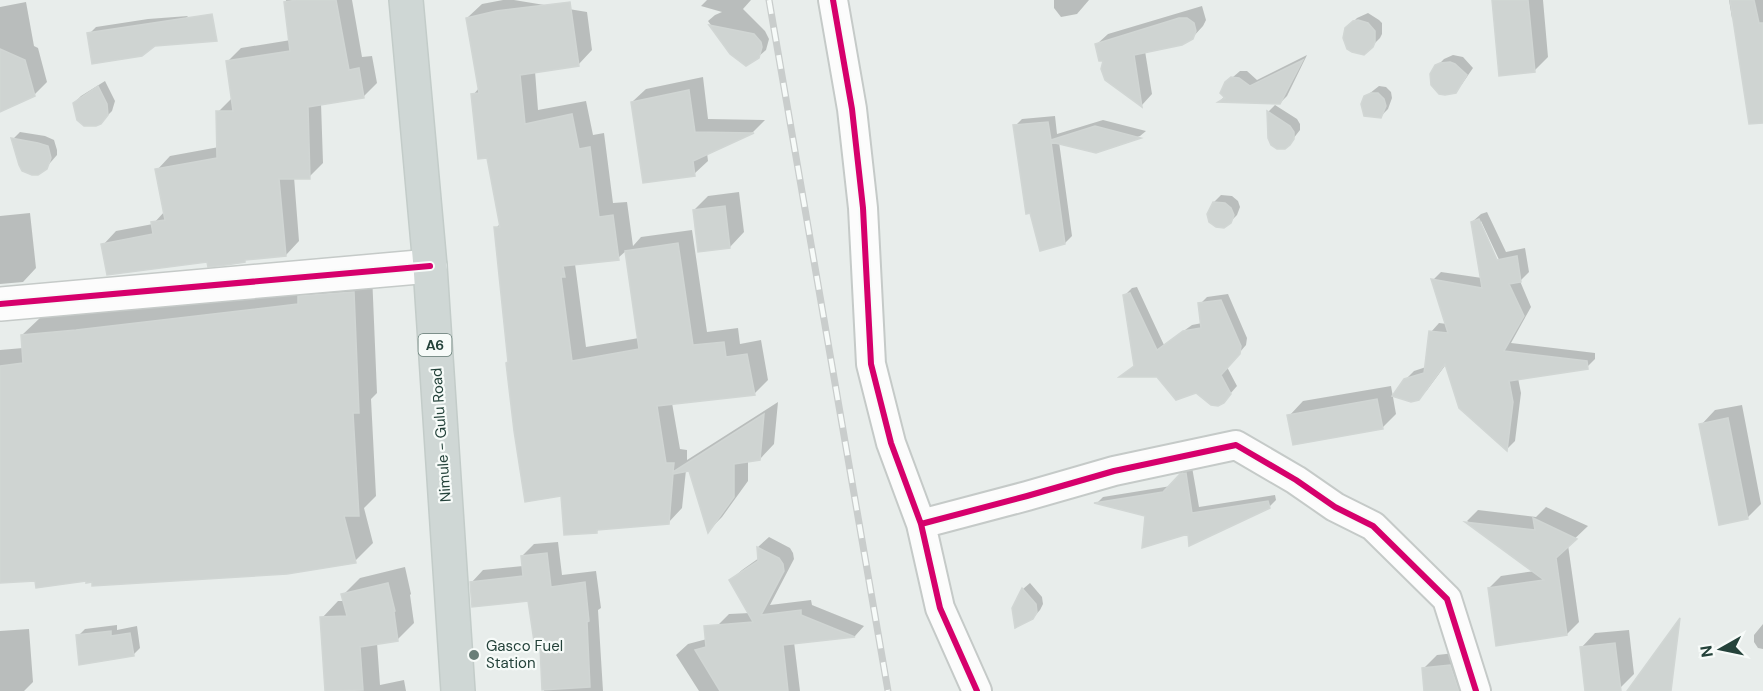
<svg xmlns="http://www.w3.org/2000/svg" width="1763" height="691" viewBox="0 0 1763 691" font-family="'DM Sans',sans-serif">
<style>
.shadow{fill:#0003;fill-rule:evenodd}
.building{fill:#cfd4d2;stroke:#d1d6d4;stroke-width:1.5}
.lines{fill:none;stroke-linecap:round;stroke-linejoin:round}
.minor-casing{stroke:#c5cac8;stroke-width:32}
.tertiary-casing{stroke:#c5cac8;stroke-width:36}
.primary-casing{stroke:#c3ccc9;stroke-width:36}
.minor{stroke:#fcfcfc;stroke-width:28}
.tertiary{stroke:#fcfcfc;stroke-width:33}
.primary{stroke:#cfd7d5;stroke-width:33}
.rail-casing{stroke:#c9cdcc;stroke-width:7}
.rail{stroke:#f7fbf9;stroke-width:4.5;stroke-dasharray:14;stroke-linecap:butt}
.cycleway-casing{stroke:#f7fbf9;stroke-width:10}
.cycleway{stroke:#d6006c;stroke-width:6}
.poi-dot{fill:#697e78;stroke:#f7fbf9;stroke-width:2}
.labels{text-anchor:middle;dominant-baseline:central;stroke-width:4.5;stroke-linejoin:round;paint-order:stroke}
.shield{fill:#f7fbf9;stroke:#637a73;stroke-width:1.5}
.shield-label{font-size:14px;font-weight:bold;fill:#24423a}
.street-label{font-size:15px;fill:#24423a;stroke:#f7fbf9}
.poi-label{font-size:15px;fill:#24423a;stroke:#f7fbf9;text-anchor:start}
</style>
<rect width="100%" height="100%" fill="#e8edeb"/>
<path class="shadow" d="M286 0H352L362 57 372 56 377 83 363 97 321 103 323 163 309 177H294L299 241 286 255 209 261 103 245 116 231 153 224 165 211 157 170 170 156 219 147 218 112 232 98 227 62 241 48 291 40Z
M503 0H514L587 12 592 50 578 65 535 71 538 110 586 101 593 135 604 133 613 203 627 202 633 246 641 237 692 230 707 332 738 328 740 344 761 340 768 380 754 394 672 403 680 449 687 450V460L778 402 774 444 760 459 748 461V481L722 517 709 530 690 470H686L682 508 668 523 599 529 596 532 563 495 496 228 501 223 488 156 473 95 479 88 467 18 482 4ZM627 250 639 338 586 347 575 264 618 258Z
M707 0H751L743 9 765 31 769 39 766 50 758 57 731 53 708 21 715 15 722 12 701 6Z
M1054 0H1089L1077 14 1061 17 1054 8Z
M1498 0H1543L1548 57 1534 71Z
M1729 0H1763V54L1734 18H1732Z
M26 2 34 46 38 48 47 82 34 95 0 110V7Z
M1202 6 1206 20 1203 26 1192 38 1145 51 1152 94 1142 105 1107 79 1104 59 1097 44 1108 34Z
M1368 13 1379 20 1382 23V34L1380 38 1364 54 1350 25 1357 18Z
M188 16 183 21 89 34 96 27 148 19Z
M1307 55 1287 96 1280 103 1221 100 1225 96 1226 83 1240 71H1247L1257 80Z
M1453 55 1463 57 1473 68 1462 84 1455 91 1437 66 1444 59Z
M703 77 708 119 765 120 753 132 707 153 708 161 694 174 632 102 646 89Z
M105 81 115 101 112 111 100 123 74 103 81 96Z
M1379 86 1386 87 1391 92 1392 98 1388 109 1381 116 1365 97Z
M1275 105 1297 119 1300 124V130L1289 144 1269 138V111Z
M1055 116 1057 134 1103 120 1146 131 1140 136 1096 151 1059 142 1072 236 1065 243 1031 212 1015 126 1022 119Z
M20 132 45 136 54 140 57 150V155L43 171 13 139Z
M739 192 744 232 730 247 694 210 708 196Z
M1221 195 1232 196 1238 201 1240 207 1237 215 1230 222 1214 202Z
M1487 212 1506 252 1525 248 1529 272 1520 281 1531 307 1511 343 1595 353V359L1587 367 1518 378 1521 393 1515 441 1507 449 1447 363 1427 390 1418 399 1405 380 1414 371 1426 367 1431 332 1439 323 1447 324 1433 280 1441 272 1482 278 1472 222 1481 214ZM1481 221 1502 266 1499 267 1481 228Z
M30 213 36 268 23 282 0 284V216Z
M372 274 377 393 371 399 376 496 364 508 373 543 355 561 93 581 36 580 0 582V350L23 348 22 335 41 317 95 313 309 287Z
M1137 287 1164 345 1192 325 1202 323 1200 304 1207 297 1228 294 1247 338 1246 345 1227 367 1237 386 1223 402 1136 365 1125 295 1132 288Z
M1391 386 1396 414 1382 428 1289 416 1303 401Z
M1742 405 1761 504 1747 518 1701 425 1715 410Z
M1188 467H1192L1199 507 1275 495 1276 500 1269 507 1190 532 1147 515 1097 503 1103 497 1171 486Z
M1546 507 1588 526 1568 545 1579 622 1567 634 1489 588 1501 576 1535 571 1467 521 1478 510 1536 517Z
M769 537 790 548 793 553 794 559 770 605 811 600 812 605 864 626 855 636 794 642 800 691H749L718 625 729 614 750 613 731 580 742 570 759 558 758 547Z
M558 542 562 575 596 571 601 608 598 610 603 691H544L541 645 529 599 471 583 483 570 523 566 522 556 534 544Z
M405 567 411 594 410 595 414 623 397 640 377 643 380 685 404 680 406 691H326L322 618 338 601H345L343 595 360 578Z
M1030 583 1042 597 1043 604 1040 610 1033 618 1014 608 1023 589Z
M1763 624V649L1758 648 1754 642V635Z
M117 625V630L137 626 140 648 133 655 78 636 85 629Z
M29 629 33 682 24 691H0V631Z
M1629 630 1634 674 1620 688 1586 691 1581 648 1595 633Z
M722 635 731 691H699L676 655 688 644Z
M1464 652 1463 691H1426L1423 669 1437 655Z"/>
<path class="building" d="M297 0H336L349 70 359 68 364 98 308 107 310 179H279L286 256 245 260V262L226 265 208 267 207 262 107 275 101 244 153 234 151 222 165 220 155 169 217 158 216 111H233L226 61 290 51 284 2Z
M1492 0H1528L1535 72 1499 76Z
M1730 0H1754L1759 23H1763V123L1749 124Z
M570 2 579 66 520 75 525 124 572 114 579 149 590 147 599 217 613 215 619 260 563 266 565 277H561L572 361 639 349 625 251 678 243 693 345 724 342 726 357 747 354 755 395 657 406 666 463H674L673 472 764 414 760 460 734 464V497L708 533 689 471 673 474 669 524 597 530V533L564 535 561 496 525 502 514 431 506 363 508 362 494 227H500L487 158 478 159 471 94 479 93 466 18 496 11Z
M212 14 217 41 155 46 142 56 92 64 87 33Z
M1179 18H1187L1194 23 1196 31 1193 39 1182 45 1134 55 1142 107 1105 80 1101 69 1103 61H1099L1095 44Z
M1358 20 1368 23 1375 31V42L1373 47 1364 55 1352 52 1347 49 1343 38 1345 28 1353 21Z
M709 25 754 34 761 42 762 47 759 58 746 66 730 54Z
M0 49 25 60 35 96 0 112Z
M1303 60 1280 104 1218 102 1225 98 1220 93 1225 82 1231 77 1239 78 1250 86Z
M1450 62 1455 64 1467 75 1456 93 1445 95 1439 94 1431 85 1430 74 1435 65 1440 63Z
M98 86 107 104 108 115 101 124 96 126H84L77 120 73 103Z
M689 90 695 132 754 133 693 161 695 176 643 183 631 102Z
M1371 93H1378L1384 99 1386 106 1381 118 1364 116 1361 104 1364 96Z
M1267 111 1290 126 1294 132V139L1290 145 1285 149H1277L1271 145 1268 138Z
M1048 122 1051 140 1095 126 1141 138 1096 153 1051 142 1065 244 1040 251 1030 213 1026 214 1013 125Z
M11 138 38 143 48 146 51 158 47 169 38 175H32L22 171 19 165Z
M1213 202 1225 203 1231 208 1234 215 1231 223 1224 228 1216 227 1209 222 1207 214Z
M725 206 730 248 698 252 693 210Z
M1479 219 1497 260 1517 256 1521 282 1509 284 1524 316 1504 351 1587 361 1588 369 1509 381 1513 402 1507 451 1459 408 1445 364 1419 400 1411 402 1392 396 1404 379 1424 373 1429 331 1448 333 1431 279 1482 288 1471 222Z
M354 292 359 413H353L359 516H344L356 563 287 574 92 586V582L86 583V581L36 588 35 581 0 583V366L23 363 21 335 76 330 298 304V296Z
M1130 293 1157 350 1183 331 1201 328 1198 303 1221 300 1241 346 1240 354 1221 375 1231 394 1224 403 1218 406 1211 405 1196 393 1176 400 1157 377H1119L1134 366 1123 295Z
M1377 399 1383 429 1293 445 1287 415Z
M1728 418 1748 519 1719 525 1699 424Z
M1186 473 1192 513 1268 501 1270 508 1189 546 1188 534 1142 548 1145 516 1094 503 1163 492 1180 474Z
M1533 518 1577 539 1556 558 1567 635 1496 646 1488 588 1544 580 1465 522 1535 530Z
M757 547 779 558 783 564 784 571 761 615 801 610V615L855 637 783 645 788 691H720L695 650 706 647 704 626 753 622 729 580 758 561Z
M547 553 551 587 585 582 589 621 587 622 590 687 542 690 540 647 535 648 528 601 472 607 470 582 523 576 521 556Z
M388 583 395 611 394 612 398 641 360 647 363 690 325 691 320 617 347 616 341 594Z
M1022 588 1036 604 1037 612 1033 619 1015 628 1012 608Z
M1680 618 1671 691H1627Z
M111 631V636L130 633 134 656 79 665 76 635Z
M1615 643 1621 691H1585L1580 647Z
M1450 665 1459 691H1424L1422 668Z"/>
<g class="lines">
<defs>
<path id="minor" d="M833 0 852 109 863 208 871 364 891 443 921 524 940 608 977 691
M921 524 1027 496 1114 471 1236 445 1296 480 1335 507 1373 526 1447 599 1476 691"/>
<path id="tertiary" d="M0 304 430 266"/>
<path id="primary" d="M406 0 430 266 458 691"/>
</defs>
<use href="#minor" class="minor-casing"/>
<use href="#tertiary" class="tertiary-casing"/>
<use href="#primary" class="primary-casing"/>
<use href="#minor" class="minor"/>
<use href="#tertiary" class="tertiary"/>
<use href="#primary" class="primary"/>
<defs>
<path id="rail" d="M769 0 888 691"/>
</defs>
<use href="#rail" class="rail-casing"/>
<use href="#rail" class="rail"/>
<defs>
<path id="cycleway" d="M833 0 852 109 863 208 871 364 891 443 921 524 940 608 977 691
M0 304 430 266
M921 524 1027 496 1114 471 1236 445 1296 480 1335 507 1373 526 1447 599 1476 691"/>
</defs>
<use href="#cycleway" class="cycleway-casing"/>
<use href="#cycleway" class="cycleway"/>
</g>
<circle class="poi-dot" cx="474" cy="655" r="6"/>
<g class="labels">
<rect class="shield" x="418.5" y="334" width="33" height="22" rx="4.5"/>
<g class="shield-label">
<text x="435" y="345">A6</text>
</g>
<g class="street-label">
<text transform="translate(441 435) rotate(-94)">Nimule - Gulu Road</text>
</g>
<g class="poi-label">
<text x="486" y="646">Gasco Fuel<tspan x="486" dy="17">Station</tspan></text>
</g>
</g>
<g transform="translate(1721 649) rotate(261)" stroke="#f7fbf9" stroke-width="4.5" paint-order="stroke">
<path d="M0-4.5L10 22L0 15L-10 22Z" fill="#24423a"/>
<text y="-9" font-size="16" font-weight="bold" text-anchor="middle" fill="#24423a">N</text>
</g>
</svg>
